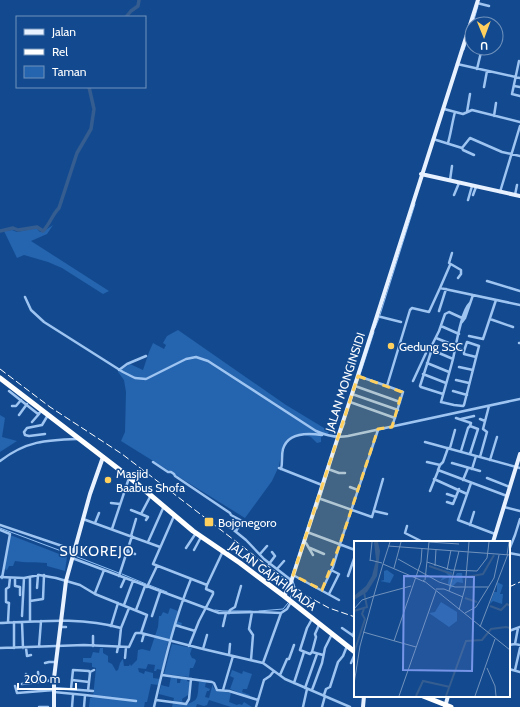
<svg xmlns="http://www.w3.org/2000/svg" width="520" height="707" viewBox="0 0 520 707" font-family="Cabin,sans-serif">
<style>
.green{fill:#2564ae}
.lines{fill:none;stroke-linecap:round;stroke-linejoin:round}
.stream{stroke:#90bff4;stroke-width:1}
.river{stroke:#355d90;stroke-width:3.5}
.minor{stroke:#9ec4f1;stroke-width:2.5}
.major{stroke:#e8f1ff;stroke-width:4}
.highway{stroke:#fff;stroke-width:5}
.rail{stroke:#fff;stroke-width:1;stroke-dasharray:7 3;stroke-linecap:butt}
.marked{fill:#ffd05e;fill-opacity:0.2;stroke:#ffd05e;stroke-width:3;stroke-dasharray:8 5;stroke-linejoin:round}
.poi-dot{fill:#ffd05e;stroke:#134a8f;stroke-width:1.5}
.labels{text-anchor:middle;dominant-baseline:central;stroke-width:3;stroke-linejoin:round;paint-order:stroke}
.poi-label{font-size:12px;fill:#fff;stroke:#134a8f;text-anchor:start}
.street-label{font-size:12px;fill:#fff;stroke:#134a8f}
.quarter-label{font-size:14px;letter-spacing:1px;fill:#fff;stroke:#134a8f}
.inset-river{fill:none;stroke:#355d90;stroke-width:2}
.inset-road{fill:none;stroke:#7192bc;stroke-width:1}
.view{fill:#7795e8;fill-opacity:0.15;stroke:#7795e8;stroke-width:2}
.inset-edge{fill:none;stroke:#fff;stroke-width:2}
</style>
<rect width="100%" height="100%" fill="#134a8f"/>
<path class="green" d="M53 225 47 234 31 241 109 291 103 294 62 268 48 262 24 255 17 258 4 231 12 230 17 232 36 228 40 232 44 231Z
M178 330 286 405 329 431 328 435 324 434 321 437V442L317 443 311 437 301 434 289 439 282 450 279 466 272 481 245 518 121 441 125 432 126 392 124 380 118 372 130 364 143 370 149 352 153 343 164 349 166 345 163 343 167 336Z
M0 415 5 418 2 437 17 441 0 452Z
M10 535 67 557 65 571 47 566V563C36 562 25 563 15 561L13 566H9L7 570 4 569Z
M170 608 178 611 176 621 182 623 181 626 175 625 168 642 162 670 157 669 156 671H154L155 665 148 664 146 669 138 668 139 672 144 674 145 671 153 673V678L160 679 158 685 151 684 147 702H145L144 707H89L90 698 93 697 96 668 92 667V663L83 662V658H91L93 652 99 653 100 648H103V653L108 656V662L112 664 116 671 118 670 120 663 122 660 123 659 124 666H129L130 664 131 666 137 660 138 650 142 649 150 651 158 627 159 616H161L163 612 168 614Z
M172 644 192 648 190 654 192 658 195 659 196 661 193 668H190L189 677 164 674Z
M232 670 242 674 243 671 252 674 247 689H243L242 692 250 695 249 697 230 689 234 678 230 676Z
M171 677 177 678V683H180L181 678 187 679V681L190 682 188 695 182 699 183 705C200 701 197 698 199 682H206L205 687 210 689 209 691H207L205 697 209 698 213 683V687L216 690 231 693 229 702 237 705 239 704 242 705 244 702 252 707H231L209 700 207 705 204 706 197 704 196 707H172L174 698 159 694 161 685 169 687Z"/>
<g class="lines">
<path class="stream" d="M474 20 478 6
M464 50 472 26
M380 315 415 204
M375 328 379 318
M354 393 374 332
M341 433 345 423
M317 509 330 467
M0 528 72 555
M75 556 119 573
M122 574 146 584
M149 585 167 592
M290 598 295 587 293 581
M215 610 223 611H251
M259 611 283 609 288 603"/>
<path class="river" d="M126 17 131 11 138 6 139 0
M0 231 13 228 18 230 37 227 43 231C50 224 52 215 59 208L77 153 91 129 94 109 89 87"/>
<path class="minor" d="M477 3 489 6
M471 21 480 24
M519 61 512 94 520 96
M457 64 520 78
M477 69 482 48
M514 86 520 87
M484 87 487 71
M444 109 463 114 472 110 520 122
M467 112 470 94
M494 116 496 103
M433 139 462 148 470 138 502 152 520 156
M448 143C451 133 452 123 455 112
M462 148 463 150 474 155
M450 180 452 166
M500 192 520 126
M454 195 459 183
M473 195 476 187
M515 195 517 185
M468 200 472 186
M452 253 449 263 461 270V274L458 278
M487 281 520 291
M440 288 450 265
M25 297 31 310 44 322 123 372 135 378 146 379 186 359 196 357 208 361 316 431C327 436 336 438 348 436L520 399
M439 311 446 289
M377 316 401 322
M490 319 513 327
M462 322 465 318 473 295
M441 326 459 334
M469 336 483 339 496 300
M436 338 456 346
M519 343H520
M455 348 464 351V354L476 357
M432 350 453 359
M464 351 467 342 479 346 464 405 463 406 454 405 441 402C445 388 449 374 453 359 456 346 461 311 470 303
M427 363 449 372
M459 367 473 370
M119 370 127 364 146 356
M423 374 446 383
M358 376 387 386 410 310 412 308 429 312 440 288 520 305
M456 380 469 383
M413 381 426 353
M355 386 400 402
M387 386 403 392 392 427
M9 391 38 414 42 411
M453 391 467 395
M352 394 398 410
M443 394 421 387 420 386 431 352V347L439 331 445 314 449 312 462 318
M350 402 395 418
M12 406H16L21 400
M19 415 27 404
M456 418 471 423 470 426
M461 419 474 416
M480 419 485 421
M32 422 39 414
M45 434 29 436 25 435 24 432 27 428 42 425 48 415
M425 442 520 468
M448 448 443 462 440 465 438 470 507 496
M450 448 455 430
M461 451 468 428 470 426 478 429 470 454
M480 457 487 432 483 429 489 406
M490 460 497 437
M0 461C26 441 46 440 77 439
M153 462 168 472H171L174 474 175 476 230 513 231 515 242 521 236 531
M427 462 440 465
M452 463 480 471
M279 468 322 485
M281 469C283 462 281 456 283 449 288 432 309 433 322 435
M328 469 339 473H345
M472 469 476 456
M487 478 510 487
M434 479 467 494
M463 480 468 468
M471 483 458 520 495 534
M350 487 358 490
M430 491 438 471
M447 494 456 497
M318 498 372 517 383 479
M447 502 453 504 459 489
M111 503 120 504
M504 507 520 511
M131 510 141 514 151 495
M374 511 387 514
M141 514 148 517 146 520
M174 516 153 564 207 585
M83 519 160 547
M95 523 99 513
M225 523 246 540 264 559 291 580
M0 525 74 550
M470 525 474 512
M407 526 405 533 423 542
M229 527 234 518
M112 529 129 478
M0 530 10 534 2 578
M307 532 355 550
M131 536 136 519
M148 542 164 506
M304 542 306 543 313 555
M186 548 196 533
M310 548 324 554
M194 550 201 537
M509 550 515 535 520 519
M127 551 135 554
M509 553 520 555
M260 554 267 546
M72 558 219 613 258 612 281 613
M269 564 275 556 272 552
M277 569 284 561
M293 575 339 600
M119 576 132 536
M348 576 355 556
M0 577 24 578 39 575 56 578 80 585 95 594 147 615 141 633
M30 577V621
M15 579V586L20 587V595
M207 585 223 551
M121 587 125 578
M147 587 157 566
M37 588 38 575
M322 590 333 567 340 544 378 430
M95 593 104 570
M329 594 339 574 331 570
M30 601 43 599 44 575
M124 605 133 581
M136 610 145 586
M229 613 230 610 235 607 241 586
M22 616 24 578
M152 616 160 592
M312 619 307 628 300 650 310 654 312 652 323 655
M8 622 9 603 6 602V589L9 587 10 578
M22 622 23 648
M0 623C41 621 82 617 121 628L119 647
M175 625 195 631
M111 626 118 603
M223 626 226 613
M60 627H66
M121 628 129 608
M342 628 355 637
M509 631 520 627
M353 636 355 628
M142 641 144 634
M515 644 520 645
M509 645 515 644 518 628
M93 646V636
M189 646 199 621 213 594V592L206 589 207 585
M39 647 41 621
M0 648 84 645 129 647 135 634 136 633H141L203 649 263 663 285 679 350 707
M14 648V622
M26 648 27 656 31 655
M203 649 207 635
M117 652 118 647
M312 652 316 637 315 634 319 625
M229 655 230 644
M125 658 126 647
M251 660 253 635 249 629 252 612
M45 663 49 662H56
M263 663 281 613 287 609 291 602
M351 663 355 654
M509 669 520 672
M515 670 520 648
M38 672 39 681
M90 672 94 670
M26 674 27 683
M162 675 212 682 214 683 217 690 229 691 258 700
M280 675 287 659H289L294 645
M72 680 89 682
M294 683 304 652
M22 684 54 680
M15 686 17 693 54 690
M54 688 93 691
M305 688 317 654
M71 689 73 670 89 671 90 673 88 691
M223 690 233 656
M312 690 322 663 325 648 332 634
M54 692 85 695 84 707
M85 695 136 701
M324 695 326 689 330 687 338 662 343 656 347 646
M156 700 186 704 189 699 191 679
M39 707H48
M72 707 73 695
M154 707C164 664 174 620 191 579
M256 707 264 680 270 676 274 671
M303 707 307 689
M322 707 325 696"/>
<path class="major" d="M421 174 520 196
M493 542 520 454
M284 596 290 585 352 394 478 0
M54 707V678L66 581 90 494 103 457
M363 707 364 696
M445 707 448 696"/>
<path class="highway" d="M0 378 129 477 193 531 240 563 284 596 355 652
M423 696 451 707"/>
<path class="rail" d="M0 369 50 407 122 454 307 596 329 608 355 617
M509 587 520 582"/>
</g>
<path class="marked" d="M358 376 402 392 392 427 378 429 340 544 322 590 293 575Z"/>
<g class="poi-dot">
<circle cx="391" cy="346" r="4"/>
<circle cx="108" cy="480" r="4"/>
<rect x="204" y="517" width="10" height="10" rx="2"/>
</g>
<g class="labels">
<g class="poi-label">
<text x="399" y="346">Gedung SSC</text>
<text x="116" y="473">Masjid<tspan x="116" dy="14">Baabus Shofa</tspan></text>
<text x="218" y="522">Bojonegoro</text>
</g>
<g class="street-label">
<text transform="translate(345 382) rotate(-72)">JALAN MONGINSIDI</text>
<text transform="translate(273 576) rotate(37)">JALAN GAJAH MADA</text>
</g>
<g class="quarter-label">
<text x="97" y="551">SUKOREJO</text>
</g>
</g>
<g transform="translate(354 541)">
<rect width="156" height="156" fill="#134a8f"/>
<path d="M33 29 40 34 36 42 26 40 30 39V30ZM89 29 98 31 97 37 99 39 103 32H108L109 42 103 41 96 48 94 42 95 36 86 40 89 36 85 34 95 35ZM143 41 149 44 146 53H149L148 63 139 60 136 63 140 51H143ZM87 61 103 71V80L95 86 75 72 81 71Z" fill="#2564ae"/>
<path d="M20 1H24L26 10 23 35 13 51 0 59V55L12 45 18 35 22 19Z" fill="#355d90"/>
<path class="inset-river" d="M75 25 98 33M113 36 129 33 140 14M111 57 123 61M136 65 147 69 153 63 156 65M0 70 13 66 10 51M0 112 11 78 8 73 10 68M62 155 69 140 96 146M92 155 112 100 128 99 137 88 152 86 156 87"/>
<path class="inset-road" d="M75 1 105 3M34 5 156 14M153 14 155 1M44 18 85 41 101 46H134M16 19 28 22M16 20 18 1M73 21 97 29 123 30 133 17 135 1M29 23 36 1M81 25 82 8M40 27 47 1M93 29 97 9M69 39 156 109M71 39 75 1M82 48H90L109 56M95 50 105 10M20 54 29 23 71 41M20 55 57 45M0 68 8 59 20 55M105 69 111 47 115 1M111 72 122 66 140 37 145 14M126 86 154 13M9 91 62 106M40 100 67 21 68 7M133 127 141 145 142 155M0 143 6 105 20 54M45 155 82 50M121 155 141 98"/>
<path class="view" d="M50 35 120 36 118 130 49 129Z"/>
<rect width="156" height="156" class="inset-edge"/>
</g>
<rect x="16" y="16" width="130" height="72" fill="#134a8f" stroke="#7192bc"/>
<rect x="24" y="29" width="20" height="6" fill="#e8f1ff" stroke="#7192bc"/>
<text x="52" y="36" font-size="12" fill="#ffffff">Jalan</text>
<rect x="24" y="49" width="20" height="6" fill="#ffffff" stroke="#7192bc"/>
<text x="52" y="56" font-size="12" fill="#ffffff">Rel</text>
<rect x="24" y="66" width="20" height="12" fill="#2564ae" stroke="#7192bc"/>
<text x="52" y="76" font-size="12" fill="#ffffff">Taman</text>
<g transform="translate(484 36) rotate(179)"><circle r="19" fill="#134a8f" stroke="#7192bc"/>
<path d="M0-3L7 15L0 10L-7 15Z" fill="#ffd05e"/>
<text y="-6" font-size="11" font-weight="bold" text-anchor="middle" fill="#ffffff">U</text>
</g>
<path d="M18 683v6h58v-6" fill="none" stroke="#ffffff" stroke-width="2"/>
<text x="24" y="683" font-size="12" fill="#ffffff" stroke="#134a8f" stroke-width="3" paint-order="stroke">200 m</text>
</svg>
